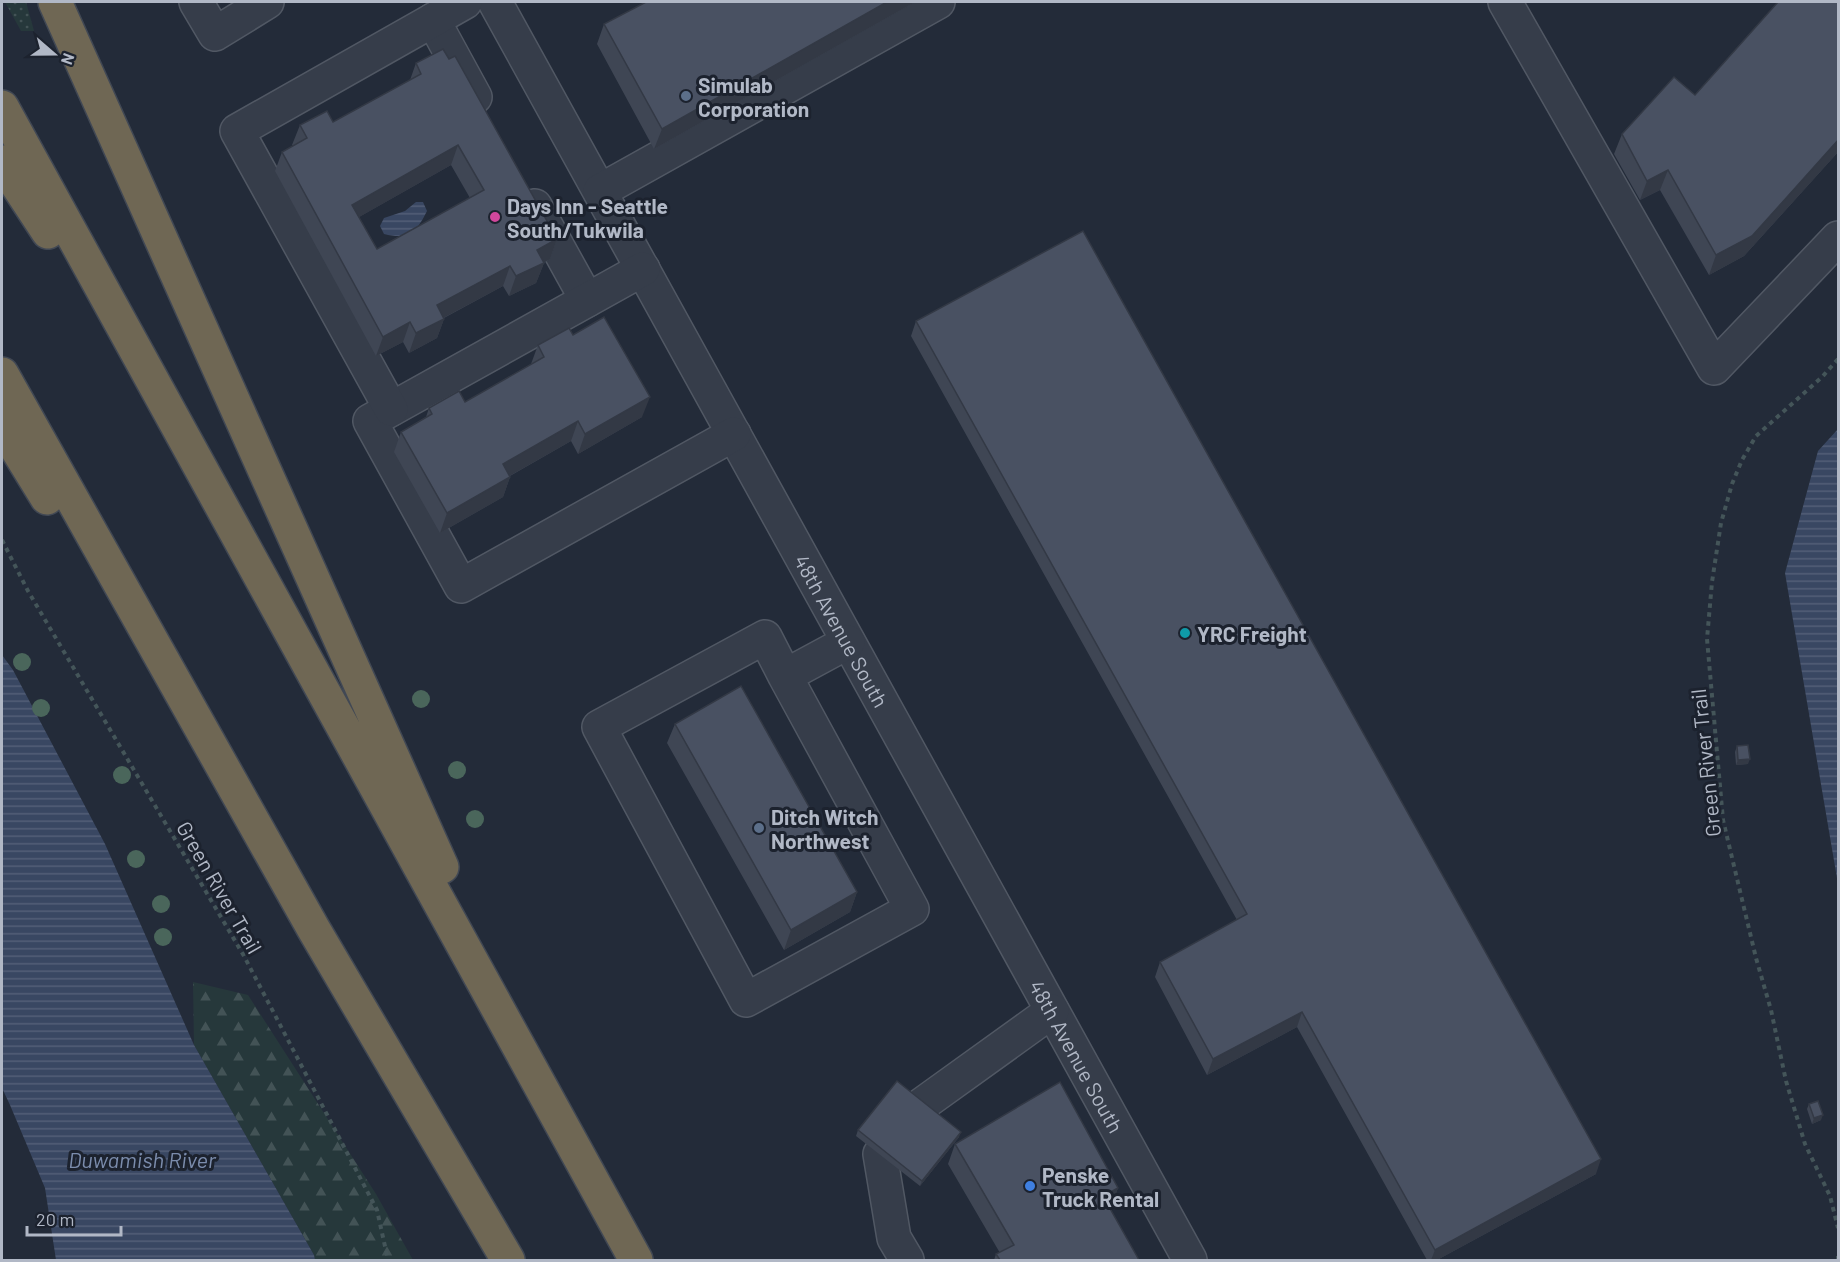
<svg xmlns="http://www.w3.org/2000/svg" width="1840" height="1262" viewBox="0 0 1840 1262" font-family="Barlow,sans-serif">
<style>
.grass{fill:url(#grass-dots)}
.forest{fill:url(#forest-firs)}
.water{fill:url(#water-rules)}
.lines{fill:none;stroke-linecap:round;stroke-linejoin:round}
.minor-casing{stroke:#515864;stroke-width:36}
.highway-casing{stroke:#414854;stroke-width:36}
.path{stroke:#445559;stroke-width:4;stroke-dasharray:4.5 4.5;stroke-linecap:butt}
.minor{stroke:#363d4a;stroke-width:33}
.highway{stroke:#6f6754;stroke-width:33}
.tree{fill:#4a665b}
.wall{fill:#3f4654;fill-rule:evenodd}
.shaded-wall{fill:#333945}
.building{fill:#495162;stroke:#333945;stroke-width:1.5;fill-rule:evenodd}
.service-dot{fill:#5c6f8a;stroke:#1c222e;stroke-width:2}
.hotel-dot{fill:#d1479c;stroke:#1c222e;stroke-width:2}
.culture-dot{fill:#0f9aa8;stroke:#1c222e;stroke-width:2}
.shop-dot{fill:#3f7fe0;stroke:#1c222e;stroke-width:2}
.labels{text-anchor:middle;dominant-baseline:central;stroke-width:6;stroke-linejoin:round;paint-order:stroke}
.poi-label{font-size:21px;font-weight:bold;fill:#b1b8c6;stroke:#1c222e;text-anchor:start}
.street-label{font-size:21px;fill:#b1b8c6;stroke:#1c222e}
.water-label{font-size:22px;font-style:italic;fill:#7b8cac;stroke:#1c222e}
</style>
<defs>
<pattern id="grass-dots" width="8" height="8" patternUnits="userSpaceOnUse" patternTransform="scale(1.5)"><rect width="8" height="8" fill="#26383b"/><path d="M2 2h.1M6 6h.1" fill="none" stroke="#435356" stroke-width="1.8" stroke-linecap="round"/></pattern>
<pattern id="forest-firs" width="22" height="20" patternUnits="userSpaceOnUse" patternTransform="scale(1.5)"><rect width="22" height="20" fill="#26383b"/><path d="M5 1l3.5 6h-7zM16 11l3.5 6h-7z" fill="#435356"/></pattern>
<pattern id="water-rules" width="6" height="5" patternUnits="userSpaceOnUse" patternTransform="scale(1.5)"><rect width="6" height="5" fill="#394762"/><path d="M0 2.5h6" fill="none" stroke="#535f77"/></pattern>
</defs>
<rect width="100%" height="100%" fill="#232b39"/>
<path class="grass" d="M5 2H26L34 31H21Z"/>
<path class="forest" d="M193 982 248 995 376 1194 413 1260H315L314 1255 194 1045Z"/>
<path class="water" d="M416 202H423L427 211C416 233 409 240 384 234L380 226 384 218 405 211Z
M1838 429V884L1785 573 1818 451Z
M2 655 13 670 105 844 194 1045 314 1255 315 1260H56L45 1188 10 1105 2 1088Z"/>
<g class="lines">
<defs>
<g id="minor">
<path d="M196 2 215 34 267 2"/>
<path id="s1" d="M495 2 1190 1260"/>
<path d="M1505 2 1714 368 1838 238"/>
<path d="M433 20 475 97"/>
<path d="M600 191 938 2"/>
<path d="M535 206 587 300"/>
<path d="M643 269 370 421 461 586 734 434"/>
<path d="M391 409 237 131 465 2"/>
<path d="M785 676 912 909 746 1000 599 727 765 637 785 676 848 642"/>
<path d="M920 1106 1052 1011"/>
<path d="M880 1154 894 1238 907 1260"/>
</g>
<path id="highway" d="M55 2 442 867
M2 107 636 1260
M2 162 48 232
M2 374 313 928 508 1260
M2 425 47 498"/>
</defs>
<use href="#minor" class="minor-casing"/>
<use href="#highway" class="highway-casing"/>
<path class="path" d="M1838 359 1823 376 1756 436 1742 460 1732 484 1721 523 1712 582 1707 639 1723 820 1756 958 1771 1010 1786 1081 1805 1144 1830 1196 1838 1228
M2 540 28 591 244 956 377 1210 388 1260
M1838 1260V1256"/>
<use href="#minor" class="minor"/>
<use href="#highway" class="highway"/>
</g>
<g class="tree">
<circle cx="22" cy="662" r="9"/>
<circle cx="421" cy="699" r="9"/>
<circle cx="41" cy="708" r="9"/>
<circle cx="457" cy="770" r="9"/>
<circle cx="122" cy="775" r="9"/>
<circle cx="475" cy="819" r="9"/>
<circle cx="136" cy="859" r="9"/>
<circle cx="161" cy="904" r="9"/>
<circle cx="163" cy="937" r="9"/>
</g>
<path class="wall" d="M646 2H915L654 149 597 44 604 24Z
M1839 2V151L1744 256 1709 275 1660 190 1640 200 1614 154 1622 134 1695 95Z
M416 63 557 239 550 259 544 263 536 283 509 296 503 286 444 318V319L437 338 409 353 403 342 376 356 275 171 282 152 293 146 292 145 300 125 333 122 410 80ZM451 165 470 198 377 249 359 217Z
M916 321 1596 1174 1437 1260H1427L1297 1027 1207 1075 1155 977 1160 962 1237 920 911 336Z
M573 335 642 417 578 454 571 441 510 476V477L503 497 440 533 394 452 401 432 426 417 429 408 465 402 531 364 538 345Z
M675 724 857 892 850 912 784 950 667 743Z
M1737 746 1748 764 1736 765 1735 752Z
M1809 1104 1821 1120 1812 1124 1807 1109Z
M858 1130 959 1137 920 1186 856 1136Z
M955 1144 1118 1188 1110 1208 1139 1260H994L996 1254 1000 1253 948 1164Z"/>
<path class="shaded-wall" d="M887 2H915L654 149 662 129Z
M1839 139V151L1744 256 1709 275 1716 255Z
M458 145 451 165 345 225 352 205Z
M1668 170 1660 190 1640 200 1647 181Z
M557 239 550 259 541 264 544 263 536 283 509 296 516 276 537 250Z
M510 266 503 286 430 325 437 305Z
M444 319 437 338 409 353 416 333Z
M410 322 403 342 376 356 383 337Z
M650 397 642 417 578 454 585 434Z
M578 421 571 441 495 484 503 464Z
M510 477 503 497 440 533 447 513Z
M1750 759 1748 764 1736 765 1738 760Z
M857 892 850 912 784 950 791 930Z
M1302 1012 1297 1027 1207 1075 1213 1059Z
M1823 1115 1821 1120 1812 1124 1814 1118Z
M961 1132 959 1137 920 1186 922 1181Z
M1601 1159 1596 1174 1437 1260H1431L1435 1250Z
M1118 1188 1111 1208 1096 1216 1103 1196Z"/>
<path class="building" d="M646 2H887L662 129 604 24Z
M1778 2H1839V139L1752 236 1716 255 1668 170 1647 181 1622 134 1674 77 1695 95Z
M443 49 449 59 455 56 557 239 537 250 544 263 516 276 510 266 437 305 444 319 416 333 410 322 383 337 282 152 307 138 300 125 327 111 333 122 421 74 416 63ZM458 145 484 190 377 249 352 205Z
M1083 231 1601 1159 1435 1250 1302 1012 1213 1059 1160 962 1247 914 916 321Z
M604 317 650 397 585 434 578 421 503 464 510 477 447 513 401 432 432 414 429 408 459 391 465 402 544 357 538 345 569 328 573 335Z
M741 686 857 892 791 930 675 724Z
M1748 745 1750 759 1738 760 1737 746Z
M897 1081 961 1132 922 1181 858 1130Z
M1060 1082 1118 1188 1103 1196 1139 1260H1000L996 1254 1014 1245 955 1144Z
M1818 1101 1823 1115 1814 1118 1809 1104Z"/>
<g class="service-dot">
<circle cx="686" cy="96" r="6"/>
<circle cx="759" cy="828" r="6"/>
</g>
<circle class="hotel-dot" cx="495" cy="217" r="6"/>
<circle class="culture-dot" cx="1185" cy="633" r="6"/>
<circle class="shop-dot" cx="1030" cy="1186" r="6"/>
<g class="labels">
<g class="poi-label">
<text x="698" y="84">Simulab<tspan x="698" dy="24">Corporation</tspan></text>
<text x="507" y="205">Days Inn - Seattle<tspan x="507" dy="24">South/Tukwila</tspan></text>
<text x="1197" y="633">YRC Freight</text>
<text x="771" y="816">Ditch Witch<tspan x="771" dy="24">Northwest</tspan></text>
<text x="1042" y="1174">Penske<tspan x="1042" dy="24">Truck Rental</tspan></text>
</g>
<g class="street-label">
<text stroke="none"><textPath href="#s1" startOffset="718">48th Avenue South</textPath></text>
<text transform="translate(1705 763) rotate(-96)">Green River Trail</text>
<text transform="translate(220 887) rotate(60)">Green River Trail</text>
<text stroke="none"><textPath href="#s1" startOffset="1204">48th Avenue South</textPath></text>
</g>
<g class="water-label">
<text x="142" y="1159">Duwamish River</text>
</g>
</g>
<rect width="1840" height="1262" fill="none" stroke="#b1b8c6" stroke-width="6"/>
<g transform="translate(54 54) rotate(110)" stroke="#1c222e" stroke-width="4.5" paint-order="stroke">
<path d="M0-4.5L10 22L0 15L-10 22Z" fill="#b1b8c6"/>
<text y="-9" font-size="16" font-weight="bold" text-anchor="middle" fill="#b1b8c6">N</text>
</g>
<path d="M27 1226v9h94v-9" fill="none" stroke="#b1b8c6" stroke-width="3"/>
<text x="36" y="1226" font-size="18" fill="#b1b8c6" stroke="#1c222e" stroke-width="4.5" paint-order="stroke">20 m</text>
</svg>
